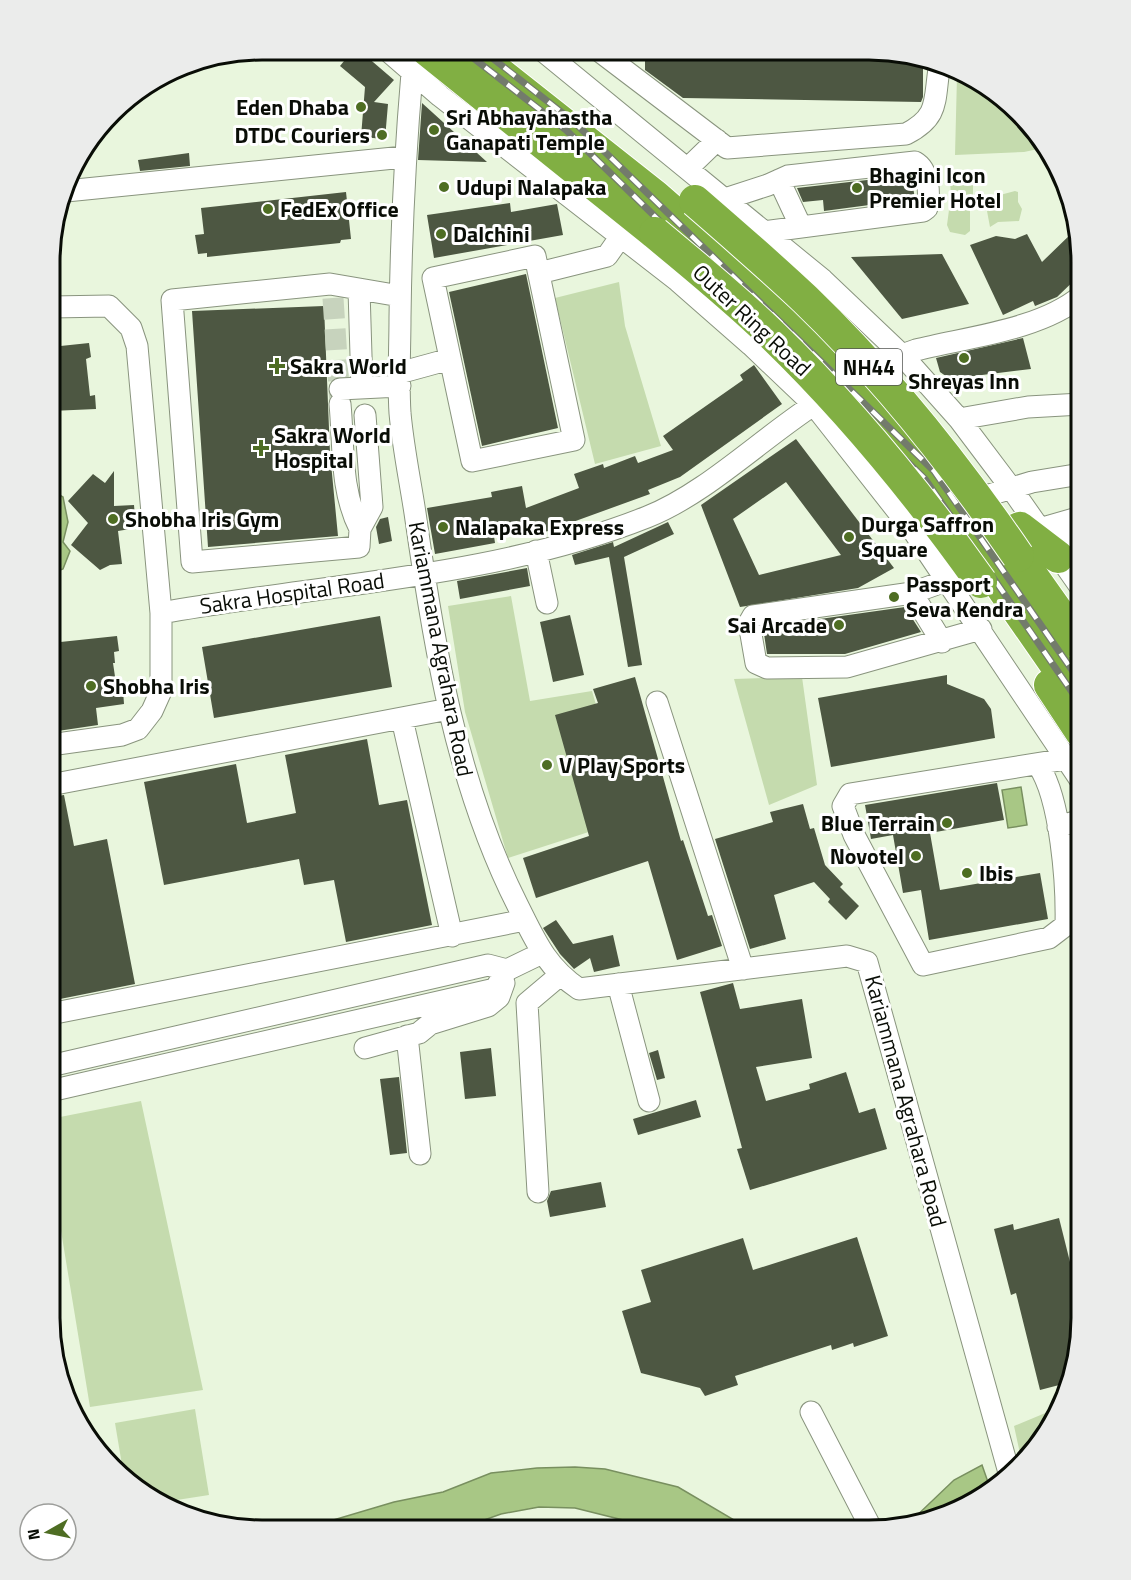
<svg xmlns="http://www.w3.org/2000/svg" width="1131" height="1580" viewBox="0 0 1131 1580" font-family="'Titillium Web',sans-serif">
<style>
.green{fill:#c5dbae}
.water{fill:#a8c785;stroke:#788f5f;stroke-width:1.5}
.building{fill:#4d5742;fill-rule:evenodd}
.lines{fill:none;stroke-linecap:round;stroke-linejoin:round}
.minor-tunnel{stroke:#c7d3bd;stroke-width:21;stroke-dasharray:21 10;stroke-linecap:butt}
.minor-casing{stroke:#89947e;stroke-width:23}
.highway-casing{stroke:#fff;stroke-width:34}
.minor{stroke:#fff;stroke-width:21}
.highway{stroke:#81af43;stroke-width:32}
.rail-casing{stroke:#737b6c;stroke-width:7}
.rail{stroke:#fff;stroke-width:4.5;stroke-dasharray:14;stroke-linecap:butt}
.highway-bridge-casing{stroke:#fff;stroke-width:34;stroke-linecap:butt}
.highway-bridge{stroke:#81af43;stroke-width:32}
.poi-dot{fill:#4e6d23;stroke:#fff;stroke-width:2}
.labels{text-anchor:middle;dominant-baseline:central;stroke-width:6;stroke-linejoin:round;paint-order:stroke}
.shield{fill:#fff;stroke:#535651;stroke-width:1.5}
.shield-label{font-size:21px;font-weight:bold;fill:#090d06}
.poi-label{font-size:22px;font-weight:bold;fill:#090d06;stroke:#fff;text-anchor:start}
.street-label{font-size:22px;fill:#090d06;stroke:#fff}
.rim{fill:none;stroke:#090d06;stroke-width:3}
</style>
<rect width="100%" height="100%" fill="#e9f6dd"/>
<path class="green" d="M957 76 998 93 1043 148 1024 152 955 155Z
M973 179V195L951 196 950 181Z
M1015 191 1018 192V202L1022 209 1019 221 998 222 990 227 987 211 997 204 1000 195Z
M975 204V207L970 210V231L965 235 950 232 947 225 949 210 953 207Z
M619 282 625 326 661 446 595 464 555 298Z
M511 596 530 701 592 691 629 819 508 858 465 712 448 606Z
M802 677 817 785 769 805 734 679Z
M141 1101 203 1390 90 1407 50 1164V1119Z
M195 1409 209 1495 164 1502 144 1494 123 1471 115 1423Z
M1055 1409 1045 1436 1021 1458 1014 1426Z"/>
<path class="water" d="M51 486H56V493L63 497 68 522 63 542 70 551 63 569 52 573Z
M1021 787 1027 825 1008 828 1002 790Z
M982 1465 989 1485C959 1512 948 1512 911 1521L954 1480Z
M575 1467 605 1469 678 1487 751 1530H643L631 1522 575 1508 539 1507 501 1514 459 1529H303L394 1502 443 1492 491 1473 537 1468Z"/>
<path class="building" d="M353 50H359L394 80 374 102 388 104 385 139 361 137 365 87 340 66Z
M645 51H897L923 62V97L921 102 683 98 645 70Z
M422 103 487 162 418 160Z
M189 153 190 166 140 171 138 160Z
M911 175 915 199 824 211 823 200 803 202 797 188Z
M346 192 351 239 341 240 340 243 207 257V253L198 254 195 235 204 234 201 208Z
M510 203 511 212 557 204 563 235 434 258 427 215Z
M1074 231 1081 274 1057 297 1035 306 1033 301 1003 315 970 245 996 236 1015 239 1027 234 1042 262Z
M942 254 969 304 902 319 851 257Z
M526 274 558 428 482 446 449 292Z
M324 306 330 453 338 536 208 547 192 311Z
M1023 338 1031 369 950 379 940 372 936 358Z
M89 343 91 357 86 359 90 396 95 395 96 409 51 411V347Z
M754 365 782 404 680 477 648 490 650 494 537 535 535 528 494 536 495 543 435 554 427 508 492 497 491 492 522 486 526 508 579 488 574 474 603 464 604 468 635 456 638 463 673 450 663 436 743 380 740 375Z
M796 439 894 568 858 588 740 607 701 505ZM786 482 841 555 759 575 733 519Z
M114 471V506L134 505 136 528 118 531 122 564 110 565 100 570 71 545 88 523 68 501 93 474 105 483Z
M388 517 392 541 379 544 376 527 380 519Z
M668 522 674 534 624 557 642 665 628 667 609 557 575 565 572 555 613 542 614 547Z
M527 568 530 586 460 599 457 581Z
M905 607 921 632 845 654H767L763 627Z
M570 615 584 675 553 682 540 622Z
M380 616 392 687 214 718 202 647Z
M117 636 119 651 114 652 115 663H113L117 690H123L124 704 96 708 98 725 51 732V643Z
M947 675V684L984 699 991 709 995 738 831 767 818 698Z
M635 677 681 841 683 840 708 916 712 915 722 946 677 960 648 861 536 898 523 858 589 836 555 715 598 703 593 689Z
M367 739 379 805 407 800 432 925 346 942 334 880 304 885 299 859 164 885 144 782 236 764 247 823 296 813 285 755Z
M997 783 1004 820 930 833 940 890 1040 873 1048 919 929 940 921 890 903 893 893 835 871 839 865 805Z
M64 795 74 846 107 839 135 984 50 1001V797Z
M803 804 810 829 814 828 825 865 843 884 840 887 859 906 846 920 828 902 830 899 814 882 774 895 786 939 750 949 715 839 773 822 770 812Z
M556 920 573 944 613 935 620 966 594 972 590 958 574 969 560 954 543 928Z
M733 983 740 1009 802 999 812 1058 756 1067 766 1101 810 1089 809 1084 846 1072 859 1113 875 1108 887 1149 750 1190 737 1149 742 1148 700 992Z
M491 1048 496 1096 465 1099 460 1052Z
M658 1050 665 1078 657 1080 649 1053Z
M399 1077 407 1153 390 1155 380 1079Z
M696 1100 701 1117 638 1135 633 1119Z
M601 1182 606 1207 550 1217 547 1201 551 1191Z
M1059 1218 1081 1306V1332L1063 1384 1040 1390 1016 1293 1011 1295 994 1229 1013 1224 1014 1230Z
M857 1237 888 1336 854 1347 853 1343 832 1350 831 1345 735 1376 738 1385 705 1396 700 1388 641 1373 622 1311 651 1302 641 1270 743 1238 753 1270Z"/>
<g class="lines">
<path class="minor-tunnel" d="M333 298 340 404"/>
<defs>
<path id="minor" d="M387 50 440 96 678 281 751 345 814 405 914 532 1081 781
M542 50 823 280 902 355 959 419 1011 488 1081 588
M598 50 727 148 906 134C939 117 934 102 939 69
M412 73C405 155 401 236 400 318 400 349 398 382 400 413 403 447 410 480 415 513 434 647 456 784 518 906 535 940 546 967 579 989L847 956 867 962 1008 1469
M688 168 717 140
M779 180 801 227
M66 191 404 157
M725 199 768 185 788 176 915 162C929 170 930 194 927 208L923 211 763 232
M535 256 574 440 472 461 433 278Z
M539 273 607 256 621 236
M359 290 362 388
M399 373 450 359
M864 375 902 355 916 350C968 337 1040 330 1081 296
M340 389 400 386
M340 404C344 446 340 490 360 529
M365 415 372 507 360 529 359 547 192 562 172 300 330 284 400 296
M959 419 1028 407 1081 404
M966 502 1032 482 1081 474
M1039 529 1081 517
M1047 542 1081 537
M536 551 547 603
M948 580 912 593 753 616 749 623 756 663 767 668 847 667 981 629
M912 593 942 642
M161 613C322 584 493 578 647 517 708 493 767 433 824 398
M657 702 743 969
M402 719 452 936
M50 745 122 735 138 729 152 711 161 691V613L137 346 131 328 109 306 51 307
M1038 765C1061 798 1067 885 1066 925L1049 938 923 965 854 835 843 806 850 794 1066 759
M50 785 449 709
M1058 827 1081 820
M618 984 649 1101
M50 1014 525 920
M407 1036 420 1154
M365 1048 419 1033 430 1024 488 1006 499 997 504 983
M50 1066 488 965 507 970
M50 1091 495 989 507 970 542 953
M538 1192 527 1003 559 976
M811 1412 870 1526"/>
<path id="highway" d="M427 50 655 233
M470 50 655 196 726 258 851 382 914 461 1081 701
M979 546 1020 528 1058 557
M1018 556 1081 645
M1050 685 1081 732"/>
</defs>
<use href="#minor" class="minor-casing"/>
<use href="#highway" class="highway-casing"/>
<use href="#minor" class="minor"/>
<use href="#highway" class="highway"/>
<defs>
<path id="rail" d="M463 50 566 130 925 479 1081 705
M482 50 574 122 934 471 1081 683"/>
</defs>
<use href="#rail" class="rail-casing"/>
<use href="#rail" class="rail"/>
<defs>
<path id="highway-bridge" d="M695 201C732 233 769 265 805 299 885 376 955 464 1018 556
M655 233C693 265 733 297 769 332 848 408 917 492 981 582"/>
</defs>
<use href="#highway-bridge" class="highway-bridge-casing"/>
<use href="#highway-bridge" class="highway-bridge"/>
</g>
<g class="poi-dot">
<circle cx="361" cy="107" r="6"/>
<circle cx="434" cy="130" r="6"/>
<circle cx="382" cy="135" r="6"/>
<circle cx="444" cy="187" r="6"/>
<circle cx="857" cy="188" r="6"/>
<circle cx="268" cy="209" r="6"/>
<circle cx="441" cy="234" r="6"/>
<circle cx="964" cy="358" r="6"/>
<path d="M274 357h6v6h6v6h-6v6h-6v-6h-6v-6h6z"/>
<path d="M258 439h6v6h6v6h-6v6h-6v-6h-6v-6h6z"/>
<circle cx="113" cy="519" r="6"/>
<circle cx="443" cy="527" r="6"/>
<circle cx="849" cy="537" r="6"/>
<circle cx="894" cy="597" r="6"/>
<circle cx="839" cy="625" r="6"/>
<circle cx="91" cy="686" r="6"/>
<circle cx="547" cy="765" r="6"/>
<circle cx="947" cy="823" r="6"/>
<circle cx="916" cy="856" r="6"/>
<circle cx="967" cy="873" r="6"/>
</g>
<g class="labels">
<rect class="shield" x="836" y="349" width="66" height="36" rx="4.5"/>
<g class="shield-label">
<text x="869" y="367">NH44</text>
</g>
<g class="poi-label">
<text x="349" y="107" text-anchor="end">Eden Dhaba</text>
<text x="446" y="117">Sri Abhayahastha<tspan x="446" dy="25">Ganapati Temple</tspan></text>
<text x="370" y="135" text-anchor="end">DTDC Couriers</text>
<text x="869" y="175">Bhagini Icon<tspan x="869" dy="25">Premier Hotel</tspan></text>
<text x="456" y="187">Udupi Nalapaka</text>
<text x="280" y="209">FedEx Office</text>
<text x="453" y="234">Dalchini</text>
<text x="290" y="366">Sakra World</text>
<text x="964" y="381" text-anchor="middle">Shreyas Inn</text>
<text x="274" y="435">Sakra World<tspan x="274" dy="25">Hospital</tspan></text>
<text x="125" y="519">Shobha Iris Gym</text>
<text x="861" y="524">Durga Saffron<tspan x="861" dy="25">Square</tspan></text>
<text x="455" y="527">Nalapaka Express</text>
<text x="906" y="584">Passport<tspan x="906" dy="25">Seva Kendra</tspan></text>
<text x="827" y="625" text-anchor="end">Sai Arcade</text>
<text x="103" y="686">Shobha Iris</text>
<text x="559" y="765">V Play Sports</text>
<text x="935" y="823" text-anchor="end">Blue Terrain</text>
<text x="904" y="856" text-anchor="end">Novotel</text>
<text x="979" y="873">Ibis</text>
</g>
<g class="street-label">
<text transform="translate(752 320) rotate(43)">Outer Ring Road</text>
<text transform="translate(292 593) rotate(-8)">Sakra Hospital Road</text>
<text transform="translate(441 649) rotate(79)">Kariammana Agrahara Road</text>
<text transform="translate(906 1101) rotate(75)">Kariammana Agrahara Road</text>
</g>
</g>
<path d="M0 0H1131V1580H0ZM262 60H869A202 202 0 0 1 1071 262V1318A202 202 0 0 1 869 1520H262A202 202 0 0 1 60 1318V262A202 202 0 0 1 262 60Z" fill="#ebeceb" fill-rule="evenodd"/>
<path class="rim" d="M262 60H869A202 202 0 0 1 1071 262V1318A202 202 0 0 1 869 1520H262A202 202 0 0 1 60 1318V262A202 202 0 0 1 262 60Z"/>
<g transform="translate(48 1532) rotate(261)"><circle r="28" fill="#ffffff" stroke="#9d9e9b" stroke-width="1.5"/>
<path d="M0-4.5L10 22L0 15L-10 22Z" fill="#4e6d23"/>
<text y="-9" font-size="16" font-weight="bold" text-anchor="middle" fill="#090d06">N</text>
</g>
</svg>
